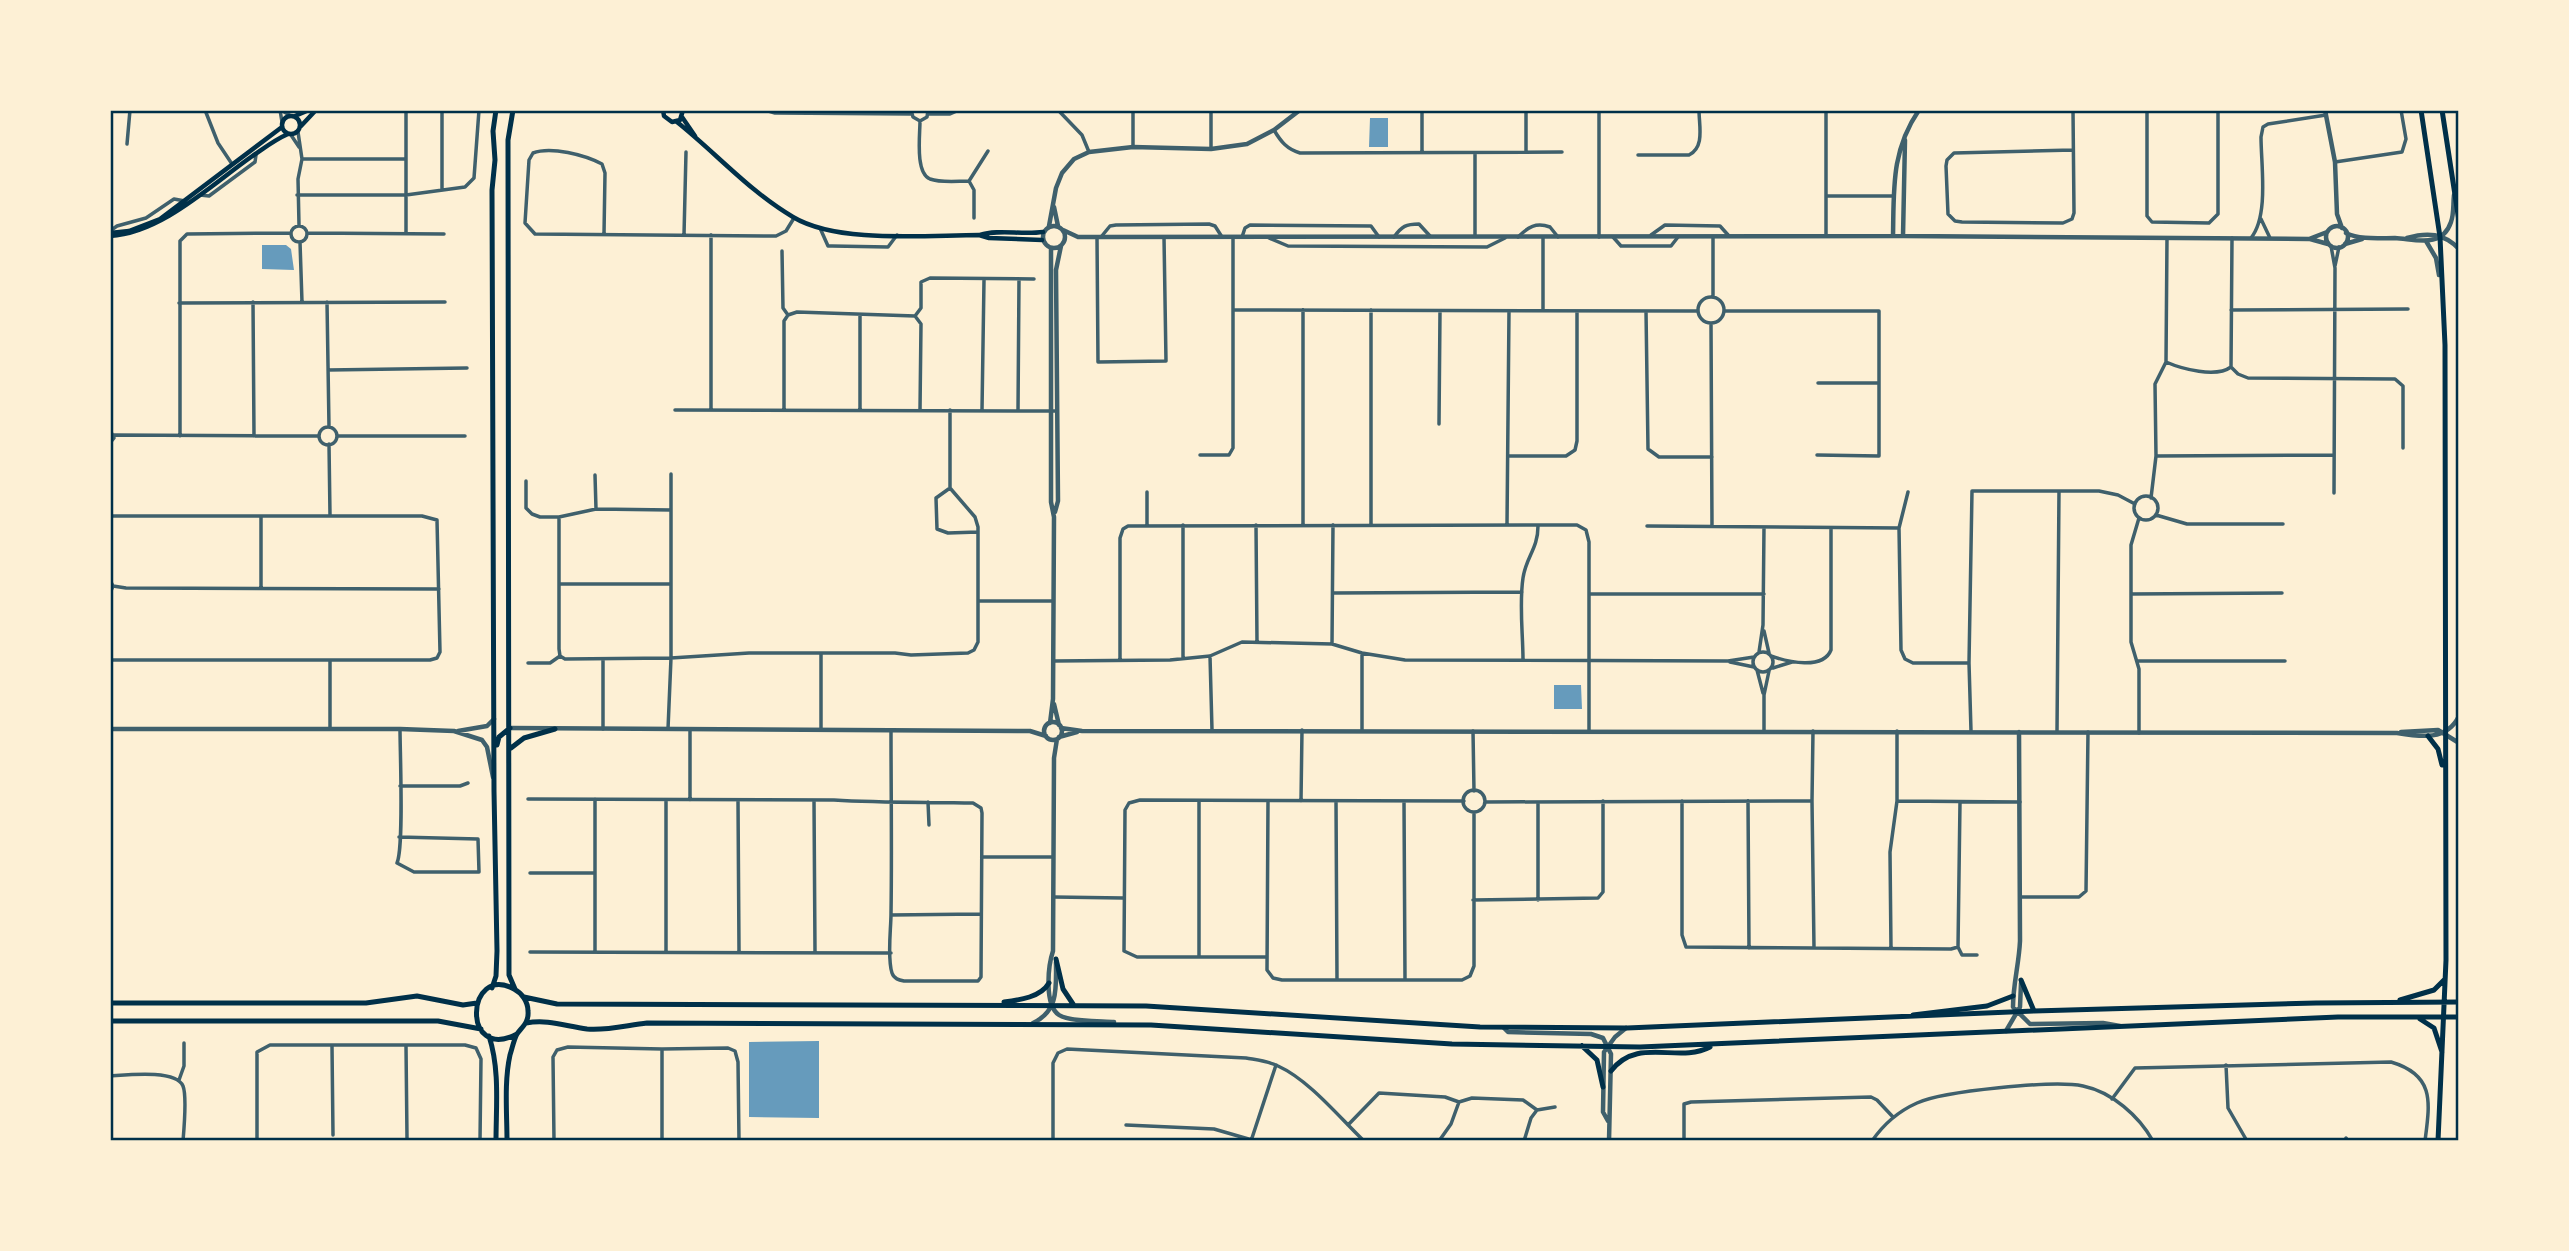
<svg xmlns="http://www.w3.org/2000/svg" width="2569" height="1251" viewBox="0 0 2569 1251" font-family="'Archivo Narrow',sans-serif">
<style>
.water{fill:#669bbc}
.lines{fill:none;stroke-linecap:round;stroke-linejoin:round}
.minor{stroke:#3f606c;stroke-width:3.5}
.tertiary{stroke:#3f606c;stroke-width:4.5}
.secondary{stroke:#003049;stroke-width:4.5}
.primary{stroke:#003049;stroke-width:5}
.neatline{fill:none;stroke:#003049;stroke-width:2.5}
</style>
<rect width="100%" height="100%" fill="#fdf0d5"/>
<path class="water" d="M1370 118H1388V147H1369Z
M262 245H286L291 249 294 270 262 269Z
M1554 685H1581L1582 709H1554Z
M819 1041V1118L749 1117V1042Z"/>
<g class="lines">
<path class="minor" d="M205 110 218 143 232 164
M280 110 282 122
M281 110 291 116
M442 110V190
M765 110 775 113 911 114
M911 110 913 117 920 121 927 117 928 110
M1058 110 1082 135 1089 152
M1133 110V147
M1211 110V149
M1526 110V152
M1599 110V237
M1826 110V236
M2147 110V216L2152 222 2209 223 2218 214V110
M929 114H950L959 110
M920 121C920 135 915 173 930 179 941 183 957 181 969 181
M1274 130C1281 142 1287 149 1300 153L1562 152
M298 132 302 159 298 179 299 225
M291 135 299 147
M127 144 130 110
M2073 150 1954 153 1947 160 1946 166 1948 214 1955 221 1962 222 2063 223 2072 219 2074 213 2073 110
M1422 153V110
M1475 153V236
M1638 155H1689C1705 147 1699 126 1699 110
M302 159H405
M2335 162 2402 152 2406 139 2401 110
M969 181 974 190V218
M969 181 988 151
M200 195 209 196 255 162 256 155
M297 195H406L465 187 474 178 479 110
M1826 196H1894
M2261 219 2270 238
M291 234a8 8 0 1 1 16 0a8 8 0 1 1-16 0Z
M820 228 828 246H832L888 247 897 235
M110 231 117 226 146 218 174 199 185 201
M307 233 444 234
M406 234V110
M604 234 605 173 602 164C585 155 551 146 533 153L529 160 525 223 535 234 776 236 786 231 794 218
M684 235 686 152
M1651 235 1665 225 1720 226 1729 236
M1097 237 1098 362 1166 361 1164 237
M1101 237 1110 226 1116 225 1209 224 1215 226 1222 237
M1242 237 1245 228 1250 225 1371 226 1379 237
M1394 237C1402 226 1406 224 1419 224L1430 236
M1518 237C1528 227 1536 222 1550 227L1558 237
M1543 237V311
M1613 237 1621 246H1671L1678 237
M1713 237V297
M1269 238 1288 246 1487 247 1505 238
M2251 238C2269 216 2261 165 2261 137L2263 127 2268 124 2326 115
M300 242 302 302
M2331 246 2335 268 2334 493
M782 251 783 308 788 315
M2335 266 2339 247
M1698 310a13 13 0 1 1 26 0a13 13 0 1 1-26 0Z
M253 302 254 436
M327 302 329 427
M179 303 445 302
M1233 310 1698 311
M1303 310V525
M1371 310V525
M2231 310 2408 309
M1646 311 1648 449 1659 457H1712
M1724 311H1879V456L1817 455
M860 315V411
M915 316 921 308V282L930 278 1034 279
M1711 323 1712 526
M2166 362C2182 369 2216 378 2231 367L2232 238
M2231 367 2238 374 2248 378 2395 379 2403 386V448
M328 370 467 368
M1818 383H1879
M675 410 1057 411
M711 410V235
M784 410V321L788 315 797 312 915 316 921 324 920 410
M982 410 984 280
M1018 411 1019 279
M1439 424 1440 311
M319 436a9 9 0 1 1 18 0a9 9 0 1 1-18 0Z
M110 430 114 438 110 443
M114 435 319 436
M180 436V241L187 234 290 233
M337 436H465
M329 444 330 515
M1200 455H1229L1233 448V237
M1509 456H1566L1575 450 1577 441V311
M2156 456 2333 455
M595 475 596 509
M526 481V508L532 514 540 517H559L596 509 671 510V658L668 729
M950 488 936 498 937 529 948 533 978 532
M1147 492V525
M1908 492 1899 528 1901 650 1905 659 1913 663H1969
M2134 508a12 12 0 1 1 24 0a12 12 0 1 1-24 0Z
M2151 498 2156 456 2155 384 2166 362 2167 238
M671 510V474
M2156 515 2187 524H2283
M110 516H422L437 520 440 652 437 658 430 660H110
M261 516V588
M559 517V649L560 656 565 659 671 658 749 653H895L911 655 968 653 974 650 978 642V527L975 517 950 488V410
M2139 518 2131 545V642L2139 669V733
M1183 525V658
M1256 525 1257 642
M1507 525 1509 311
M1647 526 1899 528
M110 580 113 586 110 593
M559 584H671
M113 586 126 588 439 589
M1333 593 1522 592
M1590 594H1764
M2131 594 2282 593
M978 601H1053
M1764 631 1769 653
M1332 644 1333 525
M1753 662a10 10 0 1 1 20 0a10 10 0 1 1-20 0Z
M1759 652 1763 625 1764 527
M821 653V730
M1210 656 1212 730
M1771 656C1788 662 1823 670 1831 650V528
M603 659V729
M1120 660V538L1123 529 1128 526 1577 525 1586 530 1589 542V731
M1523 660C1523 634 1519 604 1523 578 1526 557 1538 549 1538 526
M330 661V729
M1053 661 1170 660 1210 656 1242 642 1332 644 1362 653 1405 660 1728 661 1754 657
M2137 661H2285
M1730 662 1754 667
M528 663H550L560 656
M1773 668 1792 662
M1757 670 1763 693
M690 729V800
M1362 730V653
M1473 731 1474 791
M1764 731V695L1769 671
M1813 731 1812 801 1814 948
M1971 731 1969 663 1972 491H2099L2118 495 2135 504
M2057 732 2059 491
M400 786H460L468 783
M1463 801a11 11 0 1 1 22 0a11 11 0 1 1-22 0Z
M528 799 834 800C881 803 927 802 973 803L981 808 982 813 981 977 978 981H904C899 980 894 979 892 973 887 958 891 929 891 914 892 853 891 792 891 731
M738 800 739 951
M814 800 815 952
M1199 801V956
M1268 801 1267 970 1273 978 1282 980H1462L1470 976 1474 966V812
M1301 801 1302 730
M1336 801 1337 980
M1404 801 1405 980
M1682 801V935L1686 947 1951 949 1958 947
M1748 801 1749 948
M1897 801 2020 802
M928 802 929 825
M1485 802 1812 801
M1538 802V900
M1960 802 1958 947 1962 955H1977
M399 837 478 839 479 872H414L397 863C404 848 400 752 400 729
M982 857H1053
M530 873H594
M1054 897 1123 898
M2020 897H2079L2086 891 2088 732
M1473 900 1598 898 1603 892V801
M891 915 980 914
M1891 949 1890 852 1897 801V731
M595 951V799
M530 952 891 953
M666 952V800
M1267 957H1137L1124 951 1125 810 1129 803 1140 800 1464 801
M332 1046 333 1135
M406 1046 407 1138
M662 1049 728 1048 735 1051 738 1062 739 1141
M2226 1065 2228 1108 2247 1141
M110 1076C126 1075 176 1069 183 1086 187 1096 184 1129 183 1141
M179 1080 184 1066V1043
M2112 1099 2135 1068 2391 1062C2435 1075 2430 1102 2425 1141
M1459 1102 1472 1098 1523 1100 1537 1110
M1126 1125 1214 1129 1252 1140
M1348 1125 1379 1093 1445 1097 1459 1102
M2346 1138 2348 1141
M257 1141V1052L270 1045H465L476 1048 481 1059 480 1141
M554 1141 553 1057 557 1050 568 1047 662 1049V1141
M1053 1141V1063L1058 1053 1067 1049 1246 1058C1257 1060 1268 1061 1278 1066 1309 1080 1339 1117 1364 1141
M1251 1141 1276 1065
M1439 1141 1451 1124 1459 1102
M1524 1141 1531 1118 1537 1110 1555 1107
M1684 1141V1104L1691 1102 1871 1097 1877 1100 1893 1117
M1872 1141C1883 1125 1899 1111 1917 1103 1943 1091 2054 1080 2083 1086 2112 1092 2139 1116 2153 1141"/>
<path class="tertiary" d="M2325 110 2335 162 2337 214 2342 228
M1054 207 1058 226
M1043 237a11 11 0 1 1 22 0a11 11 0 1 1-22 0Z
M1049 226 1056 188 1062 173 1074 159 1089 152 1133 147 1211 149 1247 144 1274 130 1300 110
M2326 237a11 11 0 1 1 22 0a11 11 0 1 1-22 0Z
M1063 230 1078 237H1097L1903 236 2309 239 2327 232
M2346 233C2360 240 2379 238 2395 238 2415 239 2442 249 2451 222 2454 214 2453 204 2454 195
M1893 236C1894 189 1891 151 1919 110
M1903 236 1905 140
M2407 238C2427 232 2444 233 2459 249
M2310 239 2328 244
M2426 241 2436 258 2439 275
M2345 244 2362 239
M1055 512 1058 501 1056 270 1061 246
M1054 704 1059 725
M1044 731a9 9 0 1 1 18 0a9 9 0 1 1-18 0Z
M1050 723 1053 699 1054 517 1051 502V248
M510 728 1030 731 1046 736
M1061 728 1082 731 2397 733C2421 737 2447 741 2459 716
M110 729H400L454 731 482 740 487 747 493 777
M458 731 487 726 494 719
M2019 732 2020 941C2019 964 2013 984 2013 1007L2030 1024 2103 1023 2120 1026
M2401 732 2438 730 2459 743
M1059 737 1077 732
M1057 739 1054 758 1053 951C1048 966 1044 1005 1059 1015 1069 1022 1101 1021 1114 1022
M1033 1023C1059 1011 1056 987 1056 962
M1504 1028 1508 1032 1591 1034 1603 1038 1611 1054 1609 1141
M2006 1031 2020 1007 2021 983
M1608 1121 1603 1112 1604 1052 1615 1037 1626 1028"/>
<path class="secondary" d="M663 110 664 116 672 122 680 120 683 110
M282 125a9 9 0 1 1 18 0a9 9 0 1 1-18 0Z
M295 116 309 110
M682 117 695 136
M677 122C716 153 749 191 793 217 838 244 927 235 979 235L989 238 1042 240
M301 126 316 110
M110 233 129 231 160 219 282 127
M980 235C998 229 1021 235 1043 232
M110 236C161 233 210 186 251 157 263 149 274 140 288 134"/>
<path class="primary" d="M513 110 508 140 509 975 515 989
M2421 110 2440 237 2445 345 2446 960 2438 1141
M2442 110 2459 221
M2428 736 2438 749 2442 765
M497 745 499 737 510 728
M511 748 524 738 555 729
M1056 959 1063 989 1073 1004
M2021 980 2034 1011
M492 988 496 976 497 951 494 791 492 190 495 160 493 131 496 110
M524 997 557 1004 1146 1006 1480 1027 1627 1028 2034 1011 2316 1003 2459 1002
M2400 1000 2434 990 2444 980
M1004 1002C1020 1000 1041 997 1049 983
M110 1003H366L417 996 463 1005 477 1003
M1913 1015 1987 1006 2013 996
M2420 1019 2434 1028 2442 1052
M110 1021H438L481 1029
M526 1023C548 1019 565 1026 587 1029 606 1031 628 1025 647 1023L1151 1025 1452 1044 1640 1047 2338 1017H2459
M489 1036C500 1070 496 1106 496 1141
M1582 1046 1597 1060 1603 1087
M1611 1071C1638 1036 1678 1064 1710 1047
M507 1141C507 1113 504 1082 510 1055 512 1049 514 1039 517 1034 523 1026 529 1022 528 1011 528 1002 522 993 514 989 466 963 461 1063 517 1034"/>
</g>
<rect width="2569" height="1251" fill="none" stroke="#fdf0d5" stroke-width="224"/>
<rect x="112" y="112" width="2345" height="1027" class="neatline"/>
</svg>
